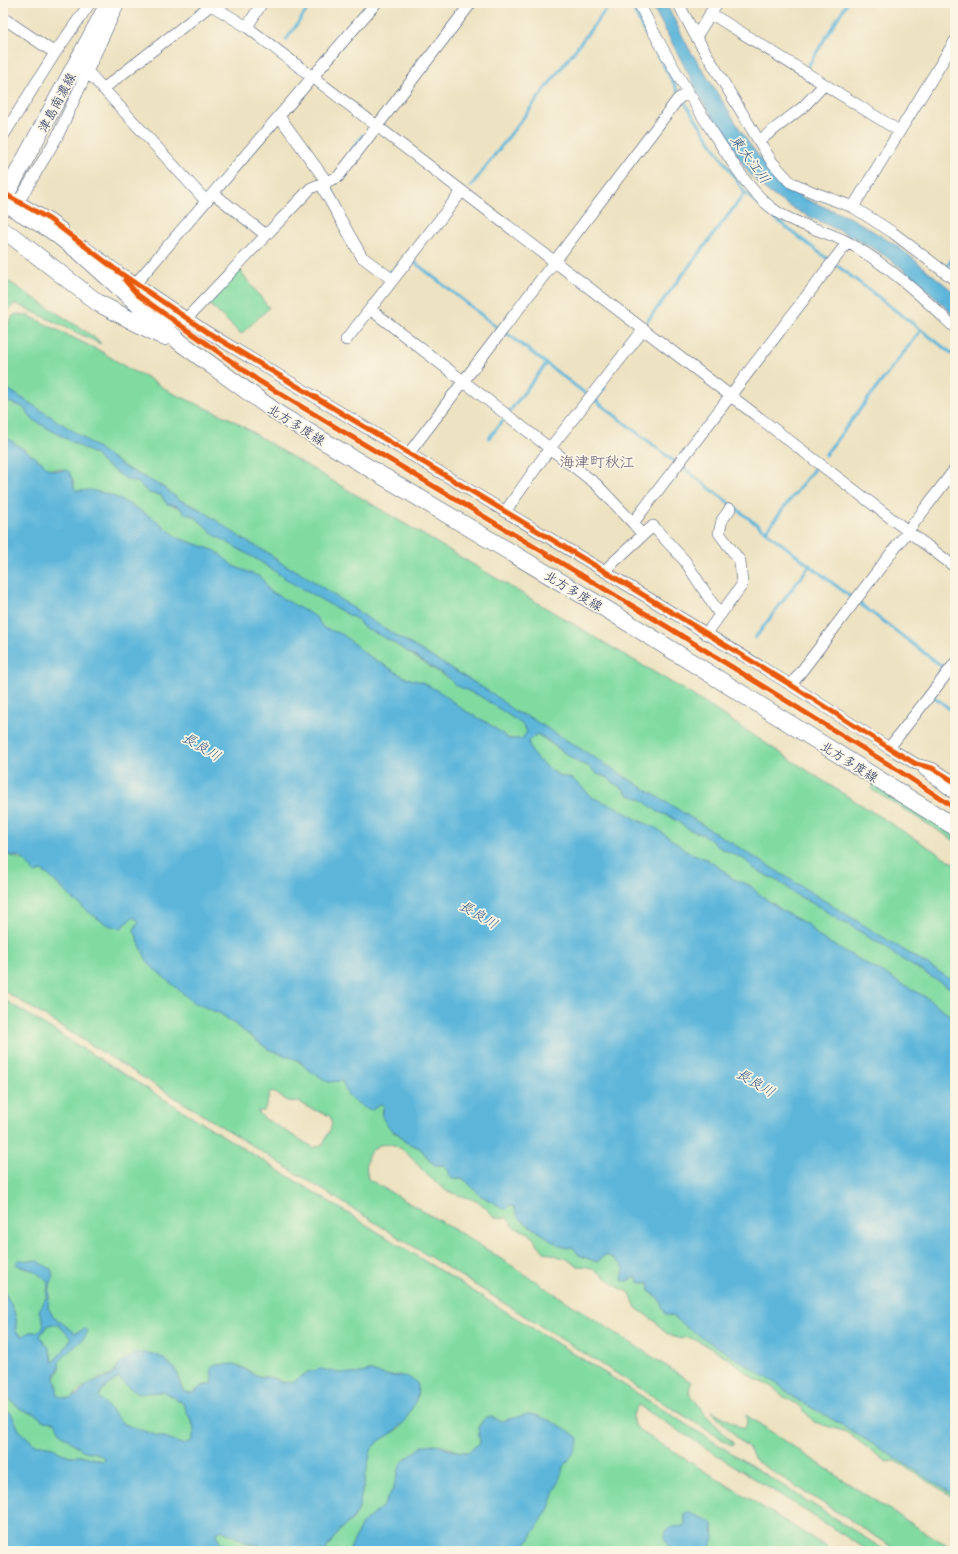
<svg xmlns="http://www.w3.org/2000/svg" width="958" height="1554" viewBox="0 0 958 1554" font-family="Mali,'Klee One',sans-serif">
<style>
.green{fill:#81dba1;stroke:#4e8580;fill-rule:evenodd}
.water{fill:#5db6da;stroke:#3c729c;fill-rule:evenodd}
.lines{fill:none;stroke-linecap:round;stroke-linejoin:round}
.stream{stroke:#5db6da;stroke-width:3}
.minor-casing{stroke:#3a4a6d;stroke-width:12}
.primary-casing{stroke:#3a4a6d;stroke-width:18}
.minor{stroke:#fff;stroke-width:11}
.primary{stroke:#fff;stroke-width:17}
.cycleway-casing{stroke:#fcf5e5;stroke-width:8}
.cycleway{stroke:#e8590c;stroke-width:5}
.labels{text-anchor:middle;dominant-baseline:central;stroke-width:3.5;stroke-linejoin:round;paint-order:stroke}
.street-label{font-size:13px;fill:#1b2f5e;stroke:#fcf5e5}
.water-label{font-size:14px;font-style:italic;fill:#2f5883;stroke:#fcf5e5}
.quarter-label{font-size:15px;fill:#5e5875;stroke:#fcf5e5}
</style>
<rect width="100%" height="100%" fill="#fcf5e5"/>
<filter id="ink" filterUnits="userSpaceOnUse"><feTurbulence type="fractalNoise" baseFrequency=".025" numOctaves="2"/><feDisplacementMap in="SourceGraphic" scale="8" xChannelSelector="R" yChannelSelector="G"/><feConvolveMatrix kernelMatrix="1 2 1 2 8 2 1 2 1" color-interpolation-filters="sRGB"/></filter>
<filter id="wash" filterUnits="userSpaceOnUse"><feTurbulence type="fractalNoise" baseFrequency=".012" numOctaves="4" result="noise"/><feDisplacementMap in="SourceGraphic" scale="16" xChannelSelector="R" yChannelSelector="G"/><feGaussianBlur stdDeviation="0.9" result="paint"/><feColorMatrix in="noise" values="0 0 0 0 0 0 0 0 0 0 0 0 0 0 0 0 0 1.4 0 .05"/><feComposite in="paint" operator="in"/></filter>
<g filter="url(#wash)">
<rect width="100%" height="100%" fill="#ede2c1"/>
<path class="green" d="M238 268 269 308 241 334 206 301Z
M3 278 97 339 101 344 17 304H14L3 316Z
M17 314 29 316 102 352 132 371 143 375 172 393 231 419 284 452 689 693 828 784 955 864V982L529 717 515 712 493 694 369 619 301 573 284 565 268 553 244 540 210 516 194 506 178 499 163 487 126 468 76 433 3 386V331L13 316Z
M3 400 23 407 33 420 94 454 128 480 137 482 149 493 161 495 164 500 171 505 178 507 186 514 194 516 215 535 258 560 295 585 358 620 362 626 389 640 466 690 480 696 519 722 524 726 527 732 522 739H509L489 724 462 709 443 694 422 682 406 678 367 655 348 640 323 628 315 617 273 593 268 590 260 577 233 566 216 551 178 538 157 521 129 504 100 492 77 491 74 488 73 479 63 469H49L43 463 3 435Z
M537 734 579 763 588 766 597 774 607 777 623 788 627 794 641 799 658 811 670 816 688 829 704 835 719 847 744 859 753 868 783 884 793 893 820 907 840 921 852 926 874 941 884 945 893 954 955 991V1019L927 998 819 937 808 925 783 911 756 892 751 886 731 878 727 873 706 859 688 852 647 824 591 797 580 785 570 779 560 776 539 761 532 754 528 741Z
M875 784 955 834V841L871 789Z
M3 851C12 861 27 854 34 872L42 871 47 874C61 888 101 928 121 928L133 917 139 921 134 930 146 959 193 1002 221 1014 268 1049 296 1059 303 1065 338 1081H342L349 1097 376 1108 382 1103 384 1104 382 1113 393 1132 400 1135 405 1142 420 1148 431 1162 437 1165H444L448 1170 450 1177 465 1180 480 1195 503 1208 510 1205 514 1207 522 1220 536 1230 564 1247H573L579 1255 597 1262 605 1255C611 1256 623 1263 625 1269 625 1272 623 1276 622 1279L629 1281 634 1277 641 1283H650V1292L658 1297 668 1315 674 1316 782 1387 796 1399 839 1423 955 1495V1498L902 1465 894 1461 887 1462 846 1432 814 1422 800 1406 783 1396 771 1386 755 1379 730 1359 699 1341 687 1337 681 1339 674 1337 666 1333 656 1322 636 1308 629 1292C626 1290 621 1289 618 1287 605 1277 593 1265 577 1266L567 1259 544 1252 529 1233 514 1227 507 1218H496C488 1212 485 1205 476 1201 466 1196 453 1195 444 1189 439 1185 433 1180 428 1176 415 1164 398 1134 376 1147 364 1155 366 1167 368 1179L472 1240 691 1382 689 1392 705 1414 734 1444 731 1445 3 990ZM271 1091 288 1101 300 1102 307 1107 330 1116C335 1127 327 1134 323 1144L314 1148 264 1118 257 1111H264Z
M3 999 624 1385 886 1551H869L638 1405C630 1417 631 1423 642 1432L833 1551H708L711 1547 708 1520 685 1514V1523L683 1526 675 1527 665 1540 673 1551H522L549 1508 559 1476 577 1437 536 1415 501 1421 491 1417 483 1420 478 1427 480 1443 468 1452 456 1451 443 1445 433 1444 423 1446 414 1455 407 1458 402 1463 393 1489 383 1506 362 1524 349 1551H325L338 1532 353 1519 358 1511 371 1450 379 1441 399 1429 405 1421 417 1398 400 1375 390 1376 370 1371 356 1374 308 1372 295 1381 287 1384 272 1378 258 1376 240 1366 211 1370 213 1382 212 1384C208 1386 206 1384 203 1386 197 1388 195 1395 187 1392 178 1389 180 1377 176 1371 168 1359 152 1350 138 1354 133 1355 123 1361 119 1365 116 1369 114 1373 110 1376L98 1379 81 1389 71 1399 61 1397 57 1392V1383L55 1378 60 1369 58 1362 67 1352 75 1346 81 1331 75 1333 72 1331 53 1316 48 1308 50 1284 54 1277 51 1270 34 1260 20 1267 35 1271 48 1282 47 1296 39 1311C42 1319 48 1325 38 1332H30L22 1336 15 1331C20 1316 9 1302 3 1289Z
M52 1324 59 1325 71 1338 64 1350 53 1362 49 1348 40 1336 47 1326Z
M118 1378 133 1390 146 1393 164 1392 183 1403 195 1429 191 1442 182 1444 123 1424 99 1397 102 1390Z
M9 1399 19 1407 30 1413H34L44 1421 55 1422C62 1432 70 1443 81 1449 89 1454 101 1451 106 1460L102 1461 84 1456H70L59 1452 52 1447 34 1444 19 1430 11 1414 3 1409V1400Z
M711 1410 743 1429 747 1424 746 1415 866 1495 955 1551H899L756 1461 748 1447 740 1441Z
M221 1530 250 1544 261 1546 267 1551C253 1551 217 1552 217 1533Z"/>
<path class="water" d="M651 3H666L688 47 750 145 777 180 803 198 853 219 873 231 900 248 955 293V317C927 288 895 259 860 241 818 218 781 210 749 173L696 91 697 90Z
M3 386 76 433 126 468 163 487 178 499 203 511 244 540 268 553 284 565 301 573 369 619 493 694 515 712 529 717 955 982V991L893 954 884 945 874 941 852 926 840 921 820 907 793 893 784 884 753 868 744 859 719 847 704 835 688 829 670 816 658 812 641 799 627 794 623 788 615 784 607 777 597 774 588 766 579 763 543 737 537 734 528 741 532 753 539 761 560 776 570 778 580 785 591 797 616 807 639 821 656 828 688 852 706 859 727 873 731 878 751 886 756 892 783 911 808 925 819 937 927 998 955 1019V1495L839 1423 796 1399 782 1387 687 1328 672 1315H666L658 1297 649 1291 650 1283 638 1282 637 1278 634 1277 627 1281H622L624 1267 613 1258 605 1255 597 1262 579 1255 573 1247 567 1248 559 1245 521 1220 518 1217 514 1207 510 1205 506 1209 503 1208 480 1195 465 1180 450 1177 448 1170 444 1165H434L420 1148 405 1142 400 1135 389 1128 382 1117 384 1104 379 1105 372 1110 363 1107 349 1097 342 1081 328 1082 306 1068 300 1061 268 1049 221 1014 193 1002 152 967 146 959 134 930 139 921 133 917 121 928C101 929 61 887 47 874L42 871 35 873C31 869 26 860 20 857 13 855 9 857 3 851V435L43 463 49 469C68 475 68 460 74 488L77 491 90 490 111 495 129 504 157 521 178 538 216 551 233 566 260 577 264 581 268 590 273 593 316 617 323 628 342 634 367 655 406 678 422 682 443 694 462 709 489 724 509 739H522L527 732 524 726 519 722 480 696 455 685 448 677 389 640 362 626 358 620 295 585 258 560 216 536 194 516 186 514 178 506 167 504 161 495 149 493 137 482 128 480 101 462 99 458 94 454 33 420 23 407 3 400Z
M19 1260 37 1261 51 1269 54 1277 50 1284 48 1308 53 1316 75 1333 85 1329 88 1331C84 1342 67 1352 59 1362 61 1371 55 1371 55 1378 56 1383 57 1391 58 1395L67 1399C76 1399 82 1389 89 1384 96 1379 105 1380 111 1375 115 1373 117 1369 119 1365 125 1357 136 1353 146 1353 158 1353 169 1362 176 1371 181 1378 178 1393 190 1393 197 1393 198 1387 203 1386 206 1384 208 1386 212 1384L213 1381 211 1368 214 1365 234 1364 258 1376 272 1378 283 1383 295 1381 308 1372 321 1369 339 1373 356 1374 370 1371 390 1376H406L416 1382 418 1385 417 1398 405 1421 395 1431 379 1441 371 1450 358 1511 352 1519 338 1532 325 1551H267L261 1546 246 1542 221 1530 217 1533C218 1550 236 1545 246 1551H3V1409L11 1413 19 1430 34 1444 52 1447 59 1452 70 1456H84L102 1461 106 1460 99 1454 82 1450 61 1434 55 1422 44 1421 34 1413 23 1411 9 1399 3 1400V1289C9 1302 20 1316 15 1331L22 1336 30 1332H38C48 1325 42 1319 39 1311L47 1296 48 1282 35 1271 17 1265 16 1263ZM52 1324 59 1325 71 1338 64 1350 53 1362 49 1348 40 1336 47 1326ZM118 1378 133 1390 140 1393 164 1392 183 1403 195 1429 191 1442 182 1444 123 1424 99 1397 102 1390Z
M529 1414C540 1415 573 1430 579 1440L575 1451 563 1468 549 1508 522 1551H349L362 1524 383 1506 393 1489 401 1463 423 1446C435 1441 444 1449 455 1451 459 1452 464 1452 468 1452L480 1443 478 1427 486 1417H491L501 1421Z
M687 1512 708 1520 713 1524 714 1539 708 1551H673C666 1545 659 1530 673 1527 677 1526 680 1527 683 1526L685 1523V1515Z"/>
<g class="lines">
<path class="stream" d="M630 3 645 33 678 91
M286 40 312 3
M807 68 847 3
M683 100 745 193 774 218 829 260
M351 151 363 135
M471 186 611 3
M331 188 340 208
M414 260 413 261 498 328
M835 264 955 356
M947 267 955 254
M389 271 391 273 399 264
M648 320 745 193
M505 332 586 394
M605 388 595 400 675 462
M508 411 509 412 546 364
M489 438 505 418
M825 455 921 330
M681 466 852 598
M766 531 814 469
M859 603 943 667 927 692
M755 638 810 565
M933 696 955 713"/>
</g>
</g>
<g filter="url(#ink)">
<g class="lines">
<defs>
<path id="minor" d="M208 3 247 27 955 567
M639 3C662 51 689 95 717 139 735 166 750 193 777 212 796 225 827 231 849 243 888 265 923 297 955 328
M678 3 695 35 759 141 772 162 790 182 815 193 853 207 892 232 955 280
M710 13 899 131
M3 18 55 53
M247 27 262 3
M695 35 699 32 717 3
M87 71 206 201
M103 89 211 5
M279 116 326 181 324 190 362 257 393 280
M3 136 55 53 90 3
M759 141 803 107 824 85
M213 193 266 235
M7 195 49 219 63 229
M19 201 57 137 119 3
M853 207 955 41
M84 246 119 272 207 332 604 571 791 685 889 748 916 764 932 768 955 782
M136 283 376 3
M370 309 596 484 633 523
M186 319 311 188 338 177 471 3
M346 340 462 191
M409 453 678 99 687 93
M505 512 550 448 644 329
M643 535 653 526 685 561 720 615
M604 571 643 535 633 523 847 243
M706 634 742 585 740 561 719 533 722 520 730 509
M791 685 955 469
M889 748 955 663
M924 770 955 794"/>
<path id="primary" d="M3 200 109 3
M11 207 51 230 80 252 181 343 280 415 611 612 955 827
M3 231 12 236 98 303 164 337"/>
</defs>
<use href="#minor" class="minor-casing"/>
<use href="#primary" class="primary-casing"/>
<use href="#minor" class="minor"/>
<use href="#primary" class="primary"/>
<defs>
<path id="cycleway" d="M3 193 49 219 119 272 207 332 604 571 791 685 889 748 916 764 932 768 955 782
M125 280 138 295 259 381 666 626 893 767 955 808"/>
</defs>
<use href="#cycleway" class="cycleway-casing"/>
<use href="#cycleway" class="cycleway"/>
</g>
</g>
<g class="labels">
<g class="street-label">
<text transform="translate(56 102) rotate(-62)">津島南濃線</text>
<text transform="translate(297 424) rotate(32)">北方多度線</text>
<text transform="translate(574 590) rotate(31)">北方多度線</text>
<text transform="translate(850 761) rotate(32)">北方多度線</text>
</g>
<g class="water-label">
<text transform="translate(751 159) rotate(54)">東大江川</text>
<text transform="translate(202 746) rotate(31)">長良川</text>
<text transform="translate(479 914) rotate(31)">長良川</text>
<text transform="translate(756 1082) rotate(31)">長良川</text>
</g>
<g class="quarter-label">
<text x="597" y="461">海津町秋江</text>
</g>
</g>
<rect width="958" height="1554" fill="none" stroke="#fcf5e5" stroke-width="16"/>
</svg>
